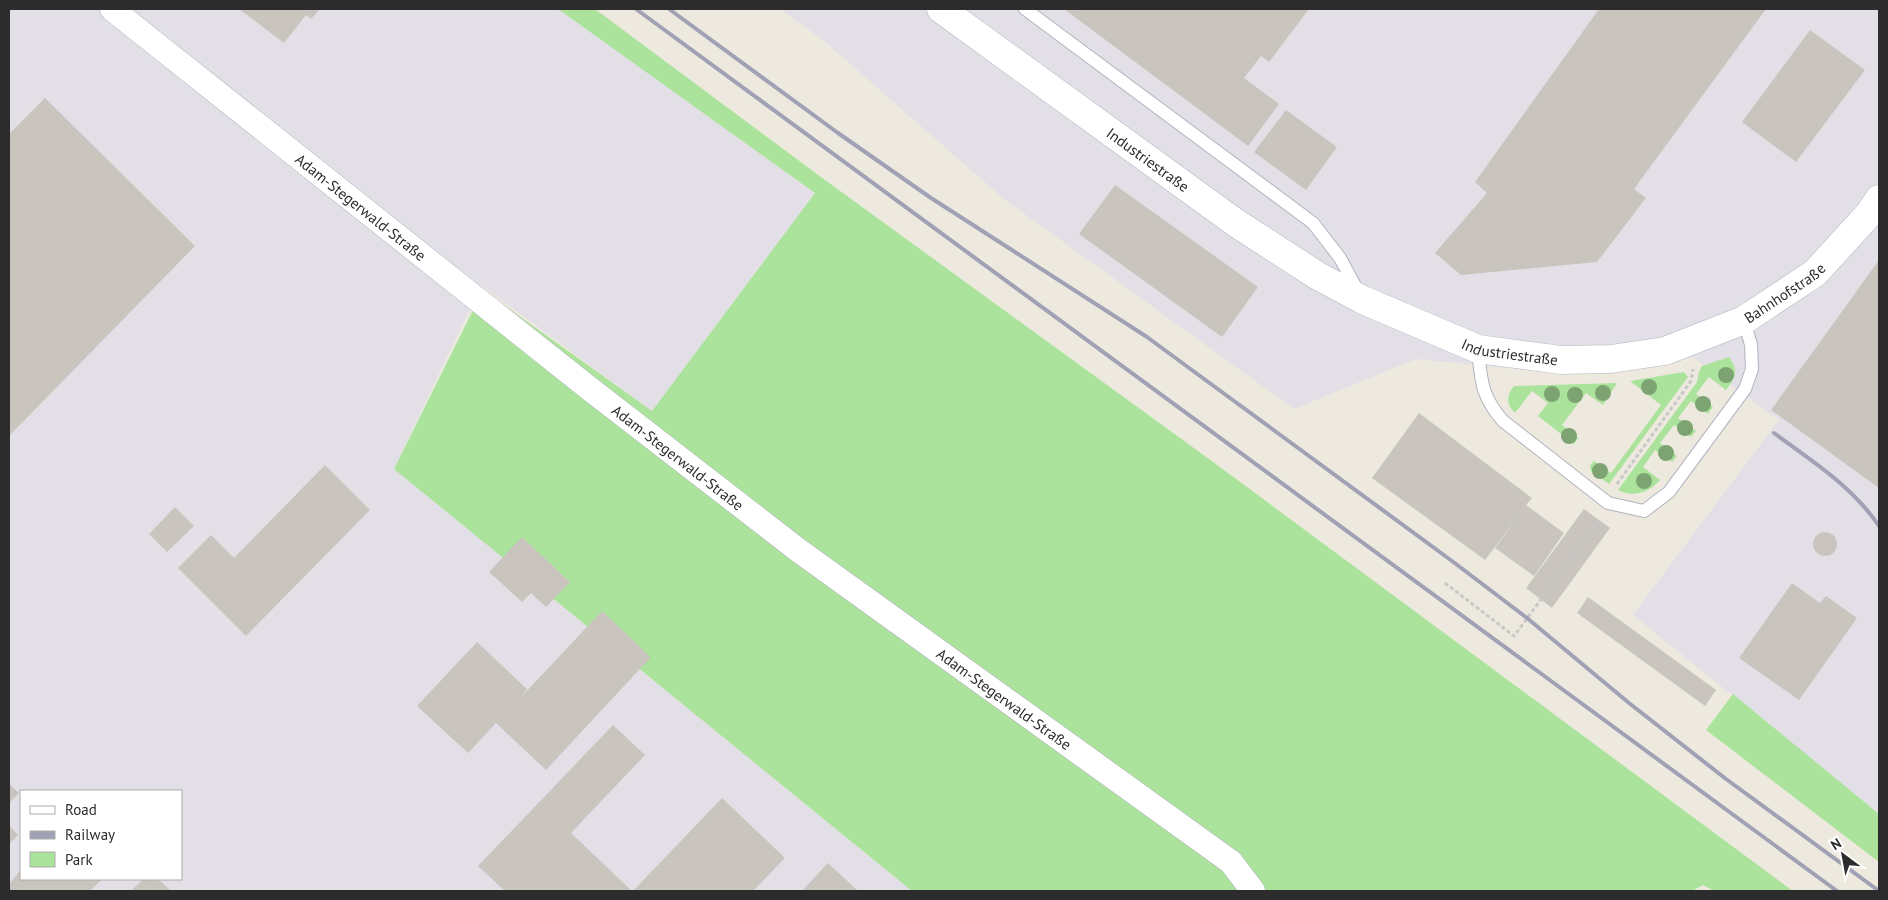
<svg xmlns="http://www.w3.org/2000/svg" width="1888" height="900" viewBox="0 0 1888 900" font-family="'PT Sans',sans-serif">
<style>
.industrial{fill:#e2dfe6;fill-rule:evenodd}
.green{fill:#abe39c}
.building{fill:#c9c5be}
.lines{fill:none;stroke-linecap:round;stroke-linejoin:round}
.service-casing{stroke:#b2b3bf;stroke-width:14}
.minor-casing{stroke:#b2b3bf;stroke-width:25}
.tertiary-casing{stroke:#b2b3bf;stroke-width:29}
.path{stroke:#c8c8c8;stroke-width:3;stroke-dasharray:4 2.5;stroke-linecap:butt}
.service{stroke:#fff;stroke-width:12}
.minor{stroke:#fff;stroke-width:24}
.tertiary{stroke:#fff;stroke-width:28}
.rail{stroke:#a1a1b6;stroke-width:4}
.tree{fill:#7da373}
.labels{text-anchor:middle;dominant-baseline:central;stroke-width:4.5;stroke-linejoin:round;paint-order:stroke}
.street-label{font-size:15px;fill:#2c2c2c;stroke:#fff}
</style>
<rect width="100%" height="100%" fill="#ede9de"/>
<path class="industrial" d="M9 9H558L815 193 652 411 481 285 394 469 912 891H9ZM21 791H181V879H21Z
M780 9H1879V814L1633 615 1779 420 1693 357 1560 373 1416 359 1294 409 1004 199 824 41Z"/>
<path class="green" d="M558 9H595L825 180 1209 459 1793 891H1714L1703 885 1692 891H912L394 469 483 290 652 411 815 193Z
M1729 357C1739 371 1736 377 1726 390L1709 377 1696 394 1713 407 1708 414 1691 401 1678 418 1696 431 1691 437 1674 425 1660 443 1677 456 1672 462 1655 450 1643 467 1660 480C1650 492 1633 498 1618 490L1697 382 1699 372 1702 366Z
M1684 372 1688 377 1609 484 1591 471 1590 466 1594 461 1611 473 1661 405 1630 381Z
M1617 383 1603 405 1586 393 1562 425 1578 438 1574 444 1538 416 1548 403 1532 391 1515 413C1506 404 1506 396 1514 386Z
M1733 694 1879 814V862L1706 730Z"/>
<path class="building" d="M239 9H320L311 19 306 15 284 43Z
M1064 9H1309L1269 62 1261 56 1244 78 1279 104 1248 146Z
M1599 9H1766L1634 189 1646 198 1597 262 1461 275 1435 253 1487 193 1475 182Z
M1810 30 1865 70 1796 162 1742 122Z
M45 98 195 246 9 436V134Z
M1286 110 1337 147 1306 190 1254 152Z
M1115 185 1258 287 1222 337 1079 234Z
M1879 260V488L1771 410Z
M1419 413 1532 498 1526 505 1564 533 1534 576 1495 548 1519 515 1485 560 1372 478Z
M325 465 370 510 246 636 178 568 211 535 234 558Z
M175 507 194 526 167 552 149 534Z
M1584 509 1610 528 1552 608 1526 588Z
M1813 544a12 12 0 1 1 24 0a12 12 0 1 1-24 0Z
M522 537 570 582 546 607 531 593 522 602 489 572Z
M1792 583 1820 603 1826 596 1857 618 1799 700 1739 658Z
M1588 597 1716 690 1705 706 1577 613Z
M602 611 651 657 546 770 496 723 468 753 417 706 477 642 527 689 522 696Z
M613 725 645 755 571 833 632 891H505L478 866Z
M9 784 19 793 9 803Z
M722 798 785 858 753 891H633Z
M9 825 18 835 9 844Z
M828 863 858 891H802Z
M21 870V879H102L90 891H9V884Z
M143 879H158L171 891H131Z"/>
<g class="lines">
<defs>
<path id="service" d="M1025 9 1313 223 1340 258 1359 293
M1478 349C1481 380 1481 396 1503 421L1608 503 1644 511 1669 492 1745 389 1752 369 1751 345 1744 320"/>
<g id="minor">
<path id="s1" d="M112 9 590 389 798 550 1231 862 1253 891"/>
</g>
<g id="tertiary">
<path id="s2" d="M941 9 1236 223 1318 276 1363 300 1478 349 1561 360 1611 359 1665 351 1744 320 1815 273 1869 214 1879 199"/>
</g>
</defs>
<use href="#service" class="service-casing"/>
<use href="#minor" class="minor-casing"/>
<use href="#tertiary" class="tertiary-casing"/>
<path class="path" d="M1617 484 1691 381 1693 369
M1445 583 1514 636 1599 521"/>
<use href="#service" class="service"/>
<use href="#minor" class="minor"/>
<use href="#tertiary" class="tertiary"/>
<path class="rail" d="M636 9 1837 891
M669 9 838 133 931 198 1147 337 1215 387 1452 561 1527 618 1629 703 1726 779 1879 891
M1774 433C1812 461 1852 486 1879 526"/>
</g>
<g class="tree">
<circle cx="1726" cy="375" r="8"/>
<circle cx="1649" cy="387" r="8"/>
<circle cx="1603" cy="393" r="8"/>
<circle cx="1552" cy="394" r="8"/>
<circle cx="1575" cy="395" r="8"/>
<circle cx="1703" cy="404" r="8"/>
<circle cx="1685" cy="428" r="8"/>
<circle cx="1569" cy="436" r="8"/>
<circle cx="1666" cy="453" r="8"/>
<circle cx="1600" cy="471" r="8"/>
<circle cx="1644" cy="481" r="8"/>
</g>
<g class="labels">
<g class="street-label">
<text stroke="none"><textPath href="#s2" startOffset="256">Industriestraße</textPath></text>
<text stroke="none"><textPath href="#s1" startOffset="318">Adam-Stegerwald-Straße</textPath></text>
<text stroke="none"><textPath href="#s2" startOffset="960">Bahnhofstraße</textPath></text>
<text stroke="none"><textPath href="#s2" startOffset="670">Industriestraße</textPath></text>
<text stroke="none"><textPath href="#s1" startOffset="722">Adam-Stegerwald-Straße</textPath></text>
<text stroke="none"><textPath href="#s1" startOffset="1128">Adam-Stegerwald-Straße</textPath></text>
</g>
</g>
<rect width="1888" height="900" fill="none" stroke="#2c2c2c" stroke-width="20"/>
<rect x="20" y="790" width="162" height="90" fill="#ffffff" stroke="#ababab"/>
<rect x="30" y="806" width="25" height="8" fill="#ffffff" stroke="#ababab"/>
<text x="65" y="815" font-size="15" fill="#2c2c2c">Road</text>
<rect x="30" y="831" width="25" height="8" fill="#a1a1b6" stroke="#ababab"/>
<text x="65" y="840" font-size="15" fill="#2c2c2c">Railway</text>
<rect x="30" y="852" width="25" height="15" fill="#abe39c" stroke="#ababab"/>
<text x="65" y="865" font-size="15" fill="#2c2c2c">Park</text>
<g transform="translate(1843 855) rotate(328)" stroke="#ffffff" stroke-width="4" paint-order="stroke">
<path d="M0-4L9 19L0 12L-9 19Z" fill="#2c2c2c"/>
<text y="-8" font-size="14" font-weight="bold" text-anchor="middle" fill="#2c2c2c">N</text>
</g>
</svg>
